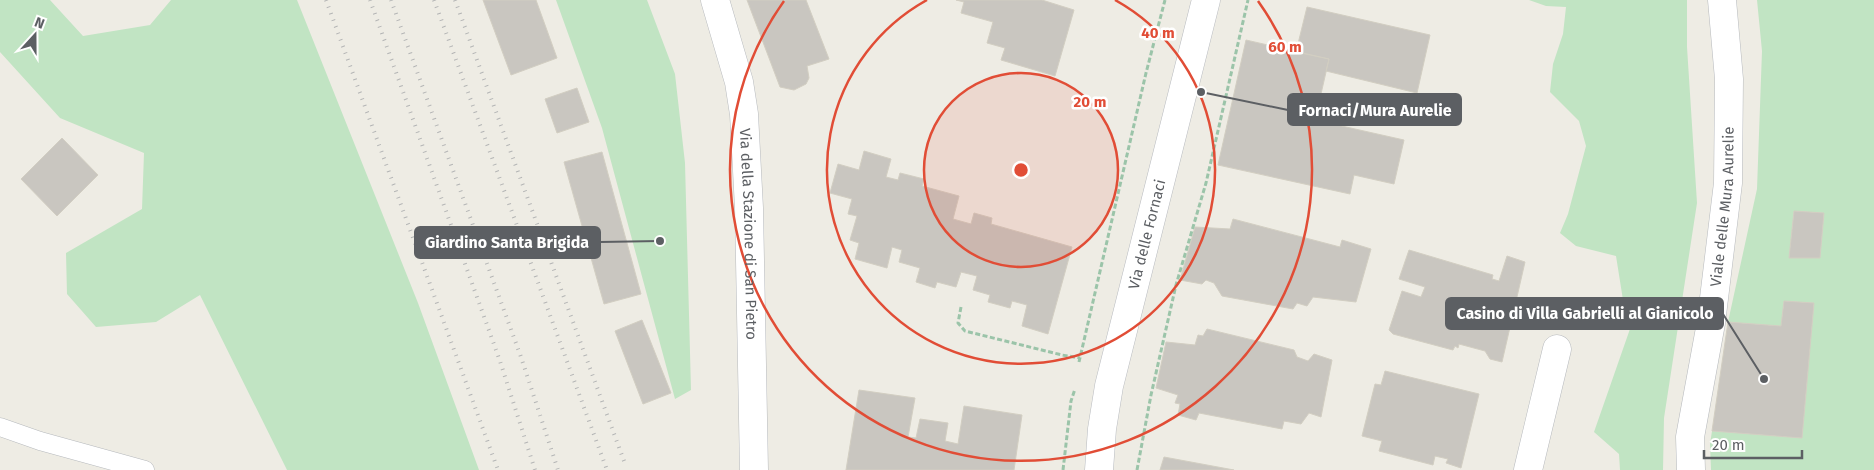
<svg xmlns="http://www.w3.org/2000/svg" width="1874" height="470" viewBox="0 0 1874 470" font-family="'Fira Sans',sans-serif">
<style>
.green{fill:#c1e4c3;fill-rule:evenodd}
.building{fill:#c9c6c0;stroke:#d2cec2}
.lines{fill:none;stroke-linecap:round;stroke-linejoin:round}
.lane-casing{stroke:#b6b9bd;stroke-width:19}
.street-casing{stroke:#b6b9bd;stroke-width:29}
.secondary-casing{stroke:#b7babf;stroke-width:29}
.path{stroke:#9bc4a9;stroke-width:3;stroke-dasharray:5 2.5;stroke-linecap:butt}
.lane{stroke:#fff;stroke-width:18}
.street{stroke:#fff;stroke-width:28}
.secondary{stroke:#fff;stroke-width:28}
.rail{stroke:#b4b5b5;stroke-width:4;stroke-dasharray:1 6;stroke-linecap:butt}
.ring{fill:none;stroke:#e14d36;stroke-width:2.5}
.labels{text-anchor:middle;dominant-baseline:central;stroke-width:5;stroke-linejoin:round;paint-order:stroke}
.street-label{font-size:15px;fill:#5c5f63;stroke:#fff}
.centre{fill:#e14d36;stroke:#fff;stroke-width:2.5}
.ring-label{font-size:15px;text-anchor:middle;font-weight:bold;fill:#e14d36;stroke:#fff;stroke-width:5;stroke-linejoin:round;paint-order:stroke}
.leader{fill:none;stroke:#5c5f63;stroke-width:2}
.callout-dot{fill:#5c5f63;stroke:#fff;stroke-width:2}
.callout{fill:#5c5f63;stroke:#5c5f63;stroke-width:2}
.callout-label{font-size:16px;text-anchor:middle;font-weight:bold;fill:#fff}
</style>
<rect width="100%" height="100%" fill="#eeece4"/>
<path class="green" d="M0 0H50L83 36 150 25 171 0H297L418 303 479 470H287L200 295 156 322 96 327 67 294 66 253 142 209 144 153 60 118 0 52Z
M556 0H647L675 74 685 163 691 390 675 399 602 128Z
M1529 0H1687V47L1697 203 1664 418 1663 470H1620L1619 454 1594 432 1638 306 1623 300 1616 256 1576 246 1560 233 1568 214 1586 146 1579 121 1550 92 1553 64 1563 34 1566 7 1546 6Z
M1757 0H1874V470H1711L1710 444 1712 431 1802 438 1814 303 1784 301 1781 326 1728 322 1757 189 1762 51ZM1794 211 1824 213 1820 258H1789Z"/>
<path class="building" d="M483 0H536L557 58 511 75Z
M747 0H806L829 59 807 66 809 78 806 84 794 90 780 87Z
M956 0H1042L1074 10 1055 76 1001 60 1005 48 987 43 993 22 961 13 964 2Z
M1307 7 1430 35 1417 93 1326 71 1329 59 1296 52Z
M1246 40 1329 59 1315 120 1404 140 1394 184 1354 175 1350 194 1218 165Z
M577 88 589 122 557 133 545 99Z
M62 138 98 175 57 216 21 179Z
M864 151 891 159 886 177 898 180 900 173 924 179 922 186 959 196 953 219 971 224 974 213 992 218 991 224 1072 247 1048 334 1022 326 1027 305 1012 301 1010 308 988 302 990 295 973 290 977 276 961 272 956 287 937 282 935 288 916 282 920 268 899 262 902 250 892 247 887 268 855 259 859 243 850 240 857 216 848 214 852 199 830 193 838 164 859 170Z
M602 152 641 294 604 304 564 162Z
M1794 211 1824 213 1820 258H1789Z
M1233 219 1340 247 1342 240 1371 249 1356 302 1313 297 1307 306 1297 303 1293 309 1222 296 1214 283 1206 280 1202 284 1180 280 1195 227 1230 229Z
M1409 250 1493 275 1492 279 1499 281 1507 256 1525 262 1502 362 1490 359 1485 351 1459 344 1458 348 1455 346 1453 350 1393 334 1389 330 1402 291 1421 297 1425 287 1399 279Z
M1784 301 1814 303 1802 438 1712 431 1728 322 1781 326Z
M642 320 671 393 643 404 615 331Z
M1207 329 1294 350 1297 357 1308 361 1314 354 1332 360 1321 417 1309 413 1301 424 1284 421 1282 429 1199 413 1196 420 1178 415 1180 404 1175 403 1178 395 1156 388 1166 342 1195 345 1198 335 1203 336Z
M1385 371 1479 394 1461 468 1446 463 1448 459 1435 456 1433 465 1379 451 1382 441 1362 436 1375 384 1381 385Z
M859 390 915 398 908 437 916 438 920 419 948 423 945 441 958 444 964 406 1022 415 1014 470H846Z
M1164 457 1234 470H1160Z"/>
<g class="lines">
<defs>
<path id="lane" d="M0 427 40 441 145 470"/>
<g id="street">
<path id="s1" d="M715 0 739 82 744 114 749 208 754 470"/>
<path d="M1528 470 1557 349"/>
<path id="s2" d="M1691 470 1690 437 1711 323 1728 183 1729 79 1722 0"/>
</g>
<g id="secondary">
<path id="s3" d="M1099 470 1102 429 1109 386 1206 0"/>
</g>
</defs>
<use href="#lane" class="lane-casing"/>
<use href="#street" class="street-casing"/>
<use href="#secondary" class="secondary-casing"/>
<path class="path" d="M961 307 958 323 965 331 1062 355 1080 358
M1079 362 1146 73 1165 0
M1063 470 1071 401 1075 389
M1137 470 1151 395 1176 285 1206 183 1248 0"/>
<use href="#lane" class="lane"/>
<use href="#street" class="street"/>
<use href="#secondary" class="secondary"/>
<path class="rail" d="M326 0 498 470
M370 0 500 361 535 470
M391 0 521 357 558 470
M434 0 607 470
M455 0 624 461"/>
</g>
<circle cx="1021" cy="170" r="97" fill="#e14d36" fill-opacity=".12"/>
<g class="ring">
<circle cx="1021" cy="170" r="97"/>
<path d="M1115 0A194 194 0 1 1 927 0"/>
<path d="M1258 1A291 291 0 1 1 784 1"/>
</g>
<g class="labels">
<g class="street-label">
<text stroke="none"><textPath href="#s2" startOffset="266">Viale delle Mura Aurelie</textPath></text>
<text stroke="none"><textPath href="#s1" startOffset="238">Via della Stazione di San Pietro</textPath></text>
<text stroke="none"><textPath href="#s3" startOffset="241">Via delle Fornaci</textPath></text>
</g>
</g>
<circle cx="1021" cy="170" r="8" class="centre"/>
<g class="ring-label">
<text x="1158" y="38">40 m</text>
<text x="1285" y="52">60 m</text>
<text x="1090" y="107">20 m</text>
</g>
<path class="leader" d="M1201 92L1288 110M660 241L600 242M1764 379L1723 314"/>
<g class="callout-dot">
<circle cx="1201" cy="92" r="5"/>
<circle cx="660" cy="241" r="5"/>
<circle cx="1764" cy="379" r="5"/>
</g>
<g class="callout">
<rect x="1288" y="94" width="173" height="31" rx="5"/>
<rect x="415" y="227" width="185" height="31" rx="5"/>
<rect x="1446" y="298" width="277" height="31" rx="5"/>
</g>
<g class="callout-label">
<text x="1375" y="116">Fornaci/Mura Aurelie</text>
<text x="507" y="248">Giardino Santa Brigida</text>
<text x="1585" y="319">Casino di Villa Gabrielli al Gianicolo</text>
</g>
<g transform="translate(35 35) rotate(21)" stroke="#ffffff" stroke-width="4" paint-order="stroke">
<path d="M0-4L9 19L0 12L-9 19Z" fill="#5c5f63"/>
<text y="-8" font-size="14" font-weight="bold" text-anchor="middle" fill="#5c5f63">N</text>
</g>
<path d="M1704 450v8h98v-8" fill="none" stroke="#5c5f63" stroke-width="2.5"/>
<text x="1712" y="450" font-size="15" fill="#5c5f63" stroke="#ffffff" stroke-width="4" paint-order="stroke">20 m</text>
</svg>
